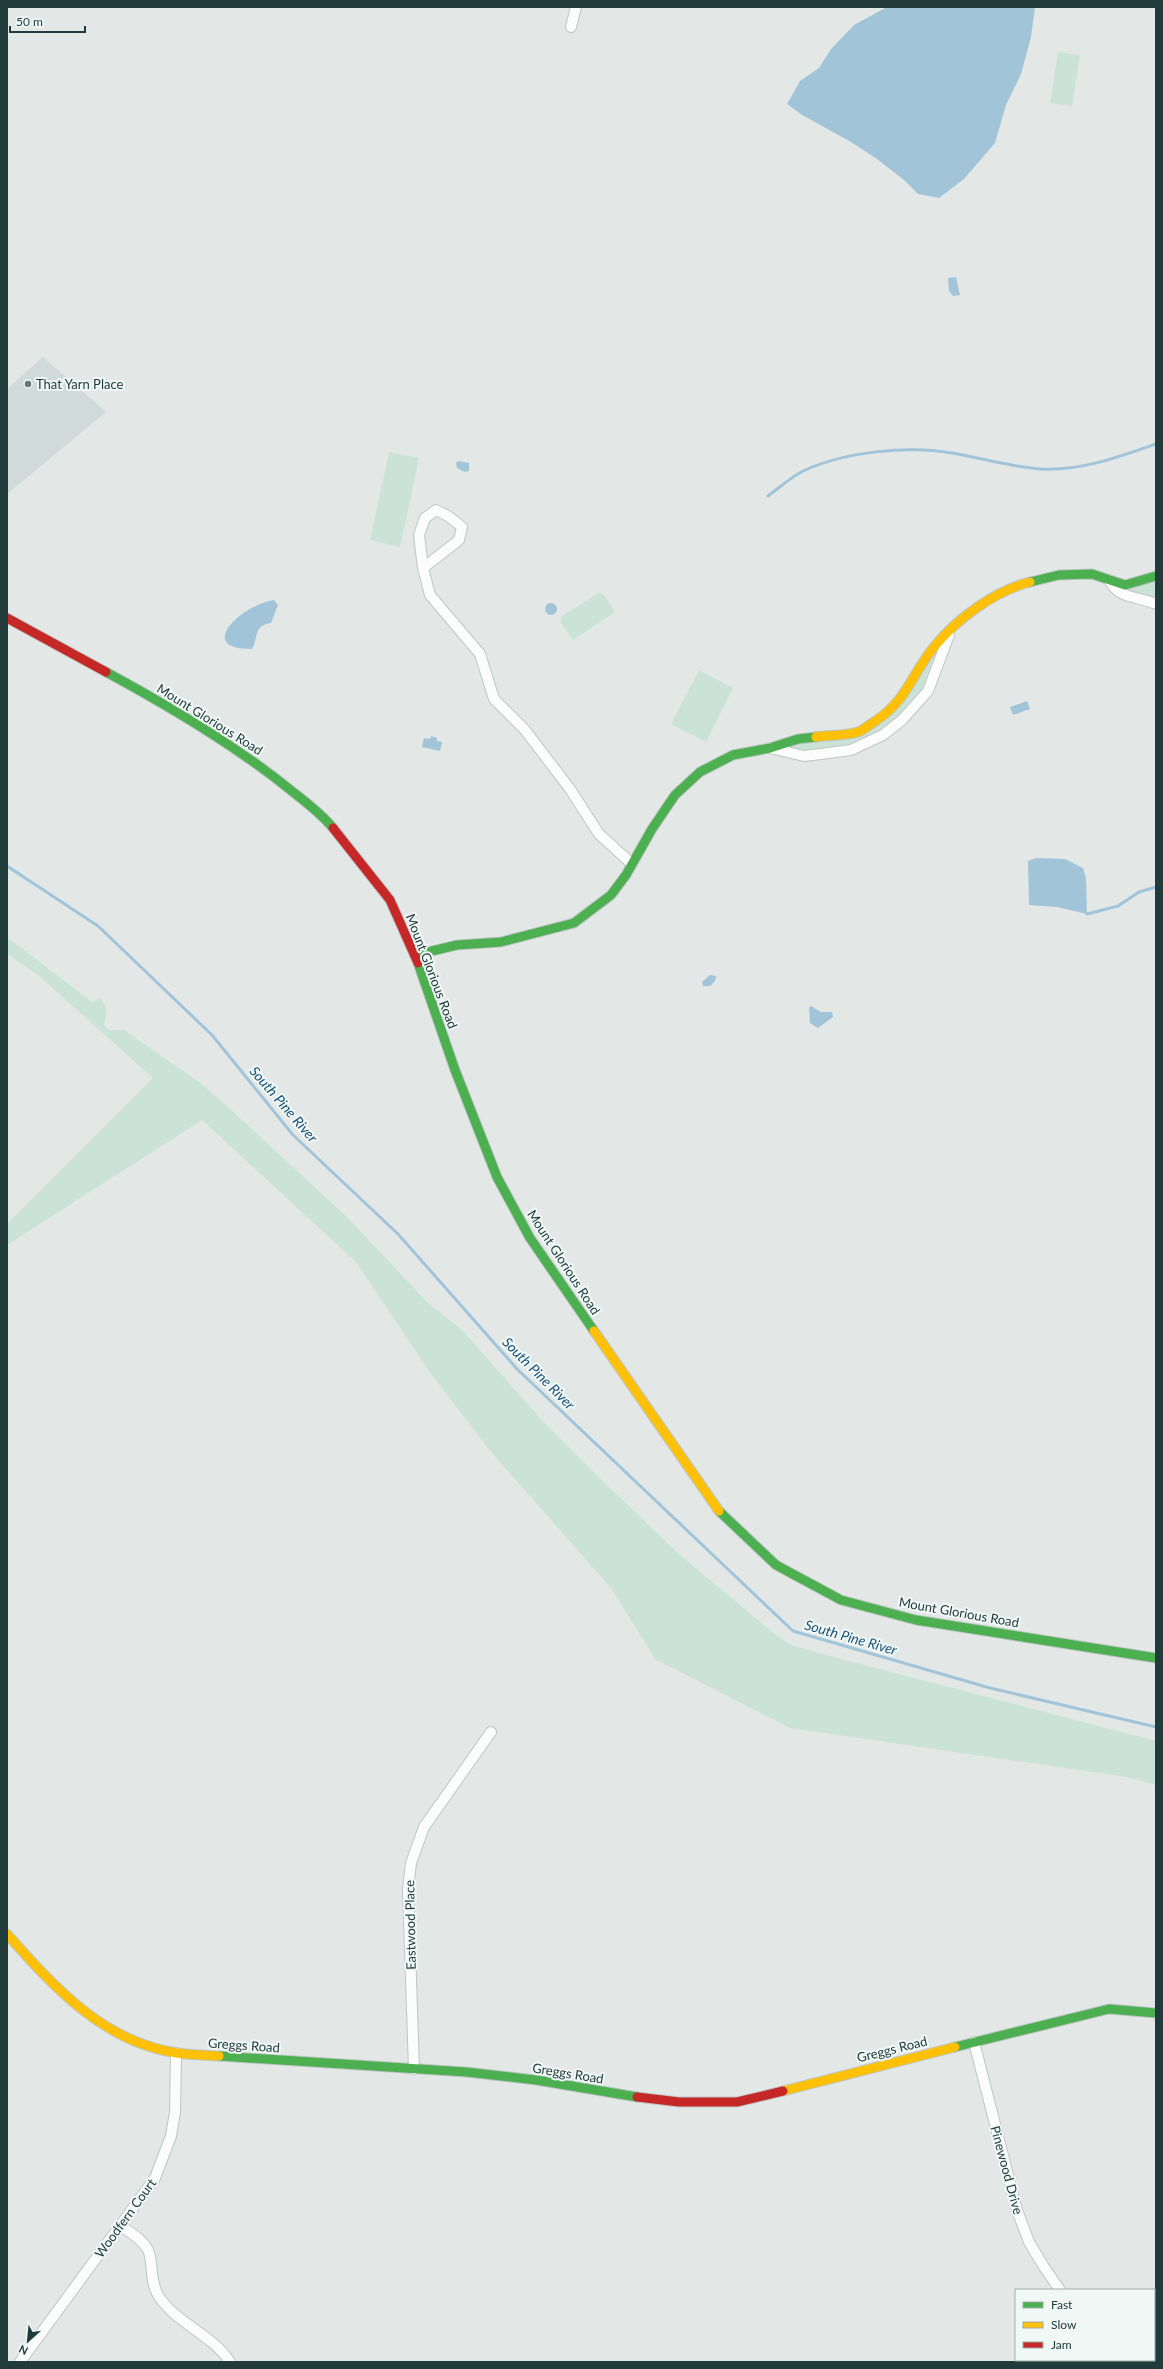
<svg xmlns="http://www.w3.org/2000/svg" width="1163" height="2369" viewBox="0 0 1163 2369" font-family="Lato,sans-serif">
<style>
.built{fill:#d0dad8}
.green{fill:#cbe2d7}
.water{fill:#a2c4d8}
.lines{fill:none;stroke-linecap:round;stroke-linejoin:round}
.stream{stroke:#a2c4d8;stroke-width:3}
.street-casing{stroke:#c0c5c4;stroke-width:12}
.fast-casing{stroke:#bec6c5;stroke-width:11}
.slow-casing{stroke:#bec6c5;stroke-width:11}
.jam-casing{stroke:#bec6c5;stroke-width:11}
.street{stroke:#fbfcfb;stroke-width:10}
.fast{stroke:#4caf50;stroke-width:9}
.slow{stroke:#ffc107;stroke-width:9}
.jam{stroke:#c62828;stroke-width:9}
.poi-dot{fill:#647877;stroke:#f0f8f5;stroke-width:1.5}
.labels{text-anchor:middle;dominant-baseline:central;stroke-width:4;stroke-linejoin:round;paint-order:stroke}
.poi-label{font-size:13px;fill:#203b3a;stroke:#f0f8f5;text-anchor:start}
.street-label{font-size:13px;fill:#203b3a;stroke:#f0f8f5}
.water-label{font-size:14px;font-style:italic;fill:#1a5278;stroke:#f0f8f5}
</style>
<rect width="100%" height="100%" fill="#e3e8e7"/>
<path class="built" d="M43 357 106 412 7 494V389Z"/>
<path class="green" d="M1058 52 1080 55 1072 106 1050 103Z
M389 452 419 458 400 547 370 540Z
M1156 576V604L1130 599 1125 585Z
M598 593 603 594 615 612 573 640 560 622 562 616Z
M951 630 931 684 883 735 821 754 782 751 798 739 859 732 882 717Z
M699 670 733 688 706 742 671 724Z
M7 937 92 1002 100 998C108 1007 107 1014 104 1025L109 1030H124L199 1082 228 1107 348 1218 428 1303 462 1330 540 1418 612 1490 680 1555 776 1635 791 1645 826 1655 1156 1741V1785L1127 1777 790 1728 655 1659 611 1588 491 1452 431 1374 356 1262 202 1120 7 1245V1224L153 1078 38 975 7 954Z"/>
<path class="water" d="M887 7H1035L1031 37 1021 74 1006 105 995 143 964 179 939 198 918 194 904 180 877 159 851 142 802 115 787 104 800 81 819 68 831 49 854 25Z
M956 277 960 295 953 296 949 291 948 278Z
M458 461 469 463V471L465 472 457 468 456 463Z
M274 600 278 605 271 623C253 626 259 636 252 649 195 650 240 605 274 600Z
M545 609a6 6 0 1 1 12 0a6 6 0 1 1-12 0Z
M1027 701 1030 709 1013 715 1010 707Z
M431 736 437 738V741L442 742 440 751 422 747 424 738 430 739Z
M1036 858 1065 859 1083 868 1086 878 1087 914 1057 907 1029 905 1028 861Z
M710 975 716 976 715 981 710 986H703L702 982Z
M811 1006 821 1012H832L833 1017 818 1028 810 1023 809 1008Z"/>
<g class="lines">
<path class="stream" d="M768 496C779 488 791 477 803 471 844 452 907 445 952 453 982 458 1010 467 1041 469 1081 471 1119 457 1156 444
M7 866 98 926 212 1035 293 1135 398 1234 517 1369 793 1631 990 1688 1156 1727
M1087 914 1118 906 1139 892 1156 887"/>
<defs>
<path id="street" d="M571 27 576 7
M423 568 459 540 462 527 448 516 436 510 425 518 419 535 423 568 430 595 480 654 494 699 525 730 570 789 599 834 632 864
M1109 580C1119 600 1139 596 1156 604
M770 748 804 756 821 754 851 750 883 735 902 720 928 691 949 635
M974 2042 1017 2210 1029 2242 1044 2267 1060 2290
M414 2069 408 1889 411 1863 424 1827 491 1732
M120 2226C131 2232 142 2239 148 2250 154 2263 149 2279 158 2295 175 2323 212 2334 230 2362
M1147 2360 1151 2362
M20 2362 155 2178 171 2136 175 2112 176 2053
M1033 2362 1035 2360"/>
<path id="fast" d="M1030 582 1059 575 1092 574 1125 585 1156 576
M106 672C169 706 232 743 288 788 304 801 320 812 333 828
M415 955 457 945 501 942 574 923 611 895 626 875 652 829 675 795 700 772 733 755 770 748 798 739 816 737
M418 963 455 1070 497 1177 530 1238 594 1331
M719 1511 776 1565 841 1600 916 1620 1156 1658
M955 2047 1109 2009 1156 2013
M219 2056 466 2072 536 2080 637 2097"/>
<path id="slow" d="M816 737C829 735 845 736 858 732 864 730 869 725 874 722 908 700 911 675 934 647 957 619 994 591 1030 582
M594 1331 719 1511
M7 1934C54 1987 103 2042 177 2053 191 2055 205 2055 219 2056
M783 2091 955 2047"/>
<path id="jam" d="M7 618 106 672
M333 828 390 900 418 963
M637 2097 679 2102H737L783 2091"/>
</defs>
<use href="#street" class="street-casing"/>
<use href="#fast" class="fast-casing"/>
<use href="#slow" class="slow-casing"/>
<use href="#jam" class="jam-casing"/>
<use href="#street" class="street"/>
<use href="#fast" class="fast"/>
<use href="#slow" class="slow"/>
<use href="#jam" class="jam"/>
</g>
<circle class="poi-dot" cx="28" cy="384" r="4"/>
<g class="labels">
<g class="poi-label">
<text x="36" y="384">That Yarn Place</text>
</g>
<g class="street-label">
<text transform="translate(210 719) rotate(32)">Mount Glorious Road</text>
<text transform="translate(432 971) rotate(69)">Mount Glorious Road</text>
<text transform="translate(564 1262) rotate(57)">Mount Glorious Road</text>
<text transform="translate(959 1612) rotate(10)">Mount Glorious Road</text>
<text transform="translate(410 1925) rotate(-91)">Eastwood Place</text>
<text transform="translate(244 2045) rotate(4)">Greggs Road</text>
<text transform="translate(892 2049) rotate(-14)">Greggs Road</text>
<text transform="translate(568 2073) rotate(9)">Greggs Road</text>
<text transform="translate(1007 2170) rotate(75)">Pinewood Drive</text>
<text transform="translate(125 2218) rotate(-54)">Woodfern Court</text>
</g>
<g class="water-label">
<text transform="translate(284 1104) rotate(49)">South Pine River</text>
<text transform="translate(539 1373) rotate(45)">South Pine River</text>
<text transform="translate(851 1637) rotate(16)">South Pine River</text>
</g>
</g>
<rect width="1163" height="2369" fill="none" stroke="#203b3a" stroke-width="16"/>
<rect x="1015" y="2289" width="140" height="72" fill="#f0f8f5" stroke="#9dacaa"/>
<rect x="1023" y="2302" width="20" height="6" fill="#4caf50" stroke="#9dacaa"/>
<text x="1051" y="2309" font-size="12" fill="#203b3a">Fast</text>
<rect x="1023" y="2322" width="20" height="6" fill="#ffc107" stroke="#9dacaa"/>
<text x="1051" y="2329" font-size="12" fill="#203b3a">Slow</text>
<rect x="1023" y="2342" width="20" height="6" fill="#c62828" stroke="#9dacaa"/>
<text x="1051" y="2349" font-size="12" fill="#203b3a">Jam</text>
<g transform="translate(28 2341) rotate(207)" stroke="#f0f8f5" stroke-width="3" paint-order="stroke">
<path d="M0-3L7 15L0 10L-7 15Z" fill="#203b3a"/>
<text y="-6" font-size="11" font-weight="bold" text-anchor="middle" fill="#203b3a">N</text>
</g>
<path d="M10 26v6h75v-6" fill="none" stroke="#203b3a" stroke-width="2"/>
<text x="16" y="26" font-size="12" fill="#203b3a" stroke="#f0f8f5" stroke-width="3" paint-order="stroke">50 m</text>
</svg>
